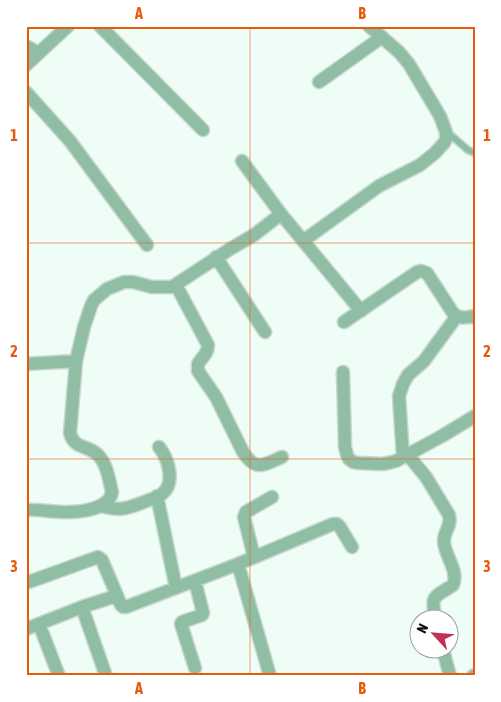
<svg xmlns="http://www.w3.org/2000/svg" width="501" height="702" viewBox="0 0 501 702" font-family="'Asap Condensed',sans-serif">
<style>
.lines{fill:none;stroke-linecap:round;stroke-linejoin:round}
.lane-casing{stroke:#c8d7cf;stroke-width:9}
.street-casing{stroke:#c8d7cf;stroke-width:15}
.lane{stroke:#8fbea5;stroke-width:6}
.street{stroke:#8fbea5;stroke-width:12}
.grid{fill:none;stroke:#e8590c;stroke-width:1;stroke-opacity:0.55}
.neatline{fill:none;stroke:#e8590c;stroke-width:2}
.grid-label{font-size:16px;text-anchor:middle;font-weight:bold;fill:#e8590c}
</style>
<rect width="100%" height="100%" fill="#eefdf5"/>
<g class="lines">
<defs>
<path id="lane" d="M447 132 468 150 475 153"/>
<path id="street" d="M100 26 203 130
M26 46 39 53
M26 65 68 26
M319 82 382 37
M26 92 70 141 147 245
M281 214 361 311
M303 241 379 186 420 165 435 153 444 143 446 139V132L440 116 409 64 399 52 369 26
M216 257 265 332
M176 285 208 345C208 354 202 357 198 364V371L216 397 243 452C256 472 263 465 282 457
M344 322 417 272 421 271 427 273 453 313C460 319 465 318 474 316L475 318
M26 364 76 361 84 327 91 306 94 300 107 289 124 282H133L152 287H172L230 249 254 235 281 214 242 161
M343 372 345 447 347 455 349 459 353 462 358 463 382 464 388 463 396 461 442 436 475 416
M407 454 426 477 449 515C452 527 443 532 444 542 445 556 459 571 453 585 434 598 430 594 436 620
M403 457 399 396 403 384 408 375 424 361 432 350 457 316
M157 496 176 588
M101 506C120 511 126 509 144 502 149 500 157 498 162 494 176 483 168 458 159 447
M26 510C41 509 55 513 69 512 83 512 110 508 112 492 109 480 107 463 97 454 87 445 74 449 70 433L76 361
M254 557 244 517 246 512 272 497
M238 564 270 676
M26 583 98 557 102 560 121 605 123 607H126L238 564 333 524H337L340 527 352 547
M82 607 106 676
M39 624 59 676
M26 629 82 607 116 596
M443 650 450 676
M195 668 181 624 182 622 202 615 203 613 195 581
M473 676 475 675"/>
</defs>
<use href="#lane" class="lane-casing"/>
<use href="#street" class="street-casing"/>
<use href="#lane" class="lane"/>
<use href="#street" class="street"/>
</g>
<path class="grid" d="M250 26V676M26 243H475M26 459H475"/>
<rect width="501" height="702" fill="none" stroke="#ffffff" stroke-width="55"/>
<g transform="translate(434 634) rotate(296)"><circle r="24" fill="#ffffff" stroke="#9a9f9c"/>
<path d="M0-4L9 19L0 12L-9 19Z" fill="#c23255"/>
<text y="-8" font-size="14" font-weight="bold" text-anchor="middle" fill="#030f08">N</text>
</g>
<rect x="28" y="28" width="446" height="646" class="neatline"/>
<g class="grid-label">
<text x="139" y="19">A</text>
<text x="362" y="19">B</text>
<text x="14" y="141">1</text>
<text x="487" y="141">1</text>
<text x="14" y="357">2</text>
<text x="487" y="357">2</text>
<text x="14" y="572">3</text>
<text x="487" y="572">3</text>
<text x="139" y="694">A</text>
<text x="362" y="694">B</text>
</g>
</svg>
